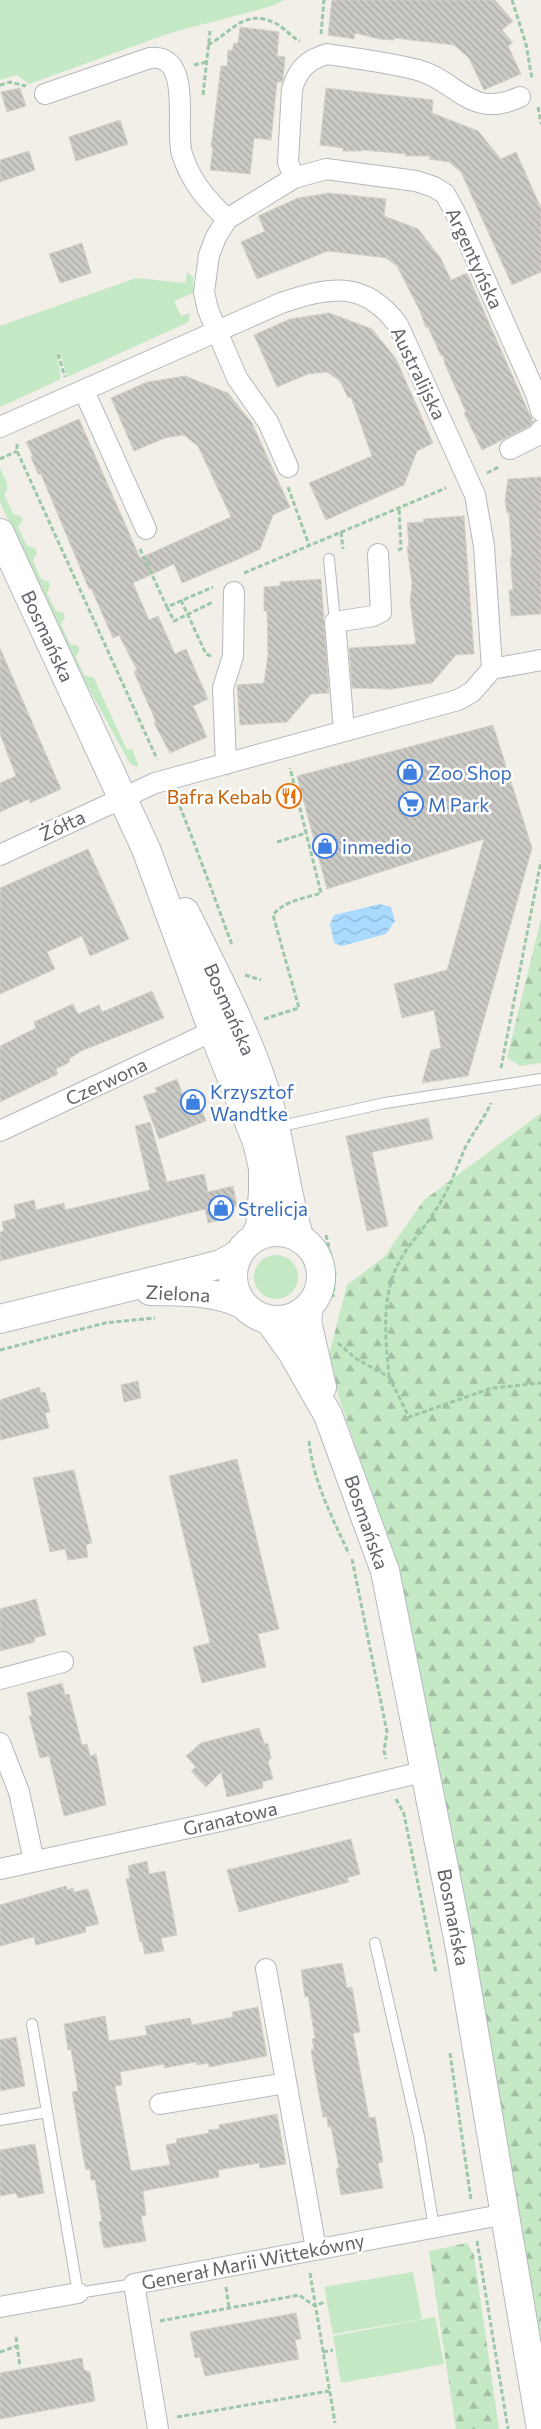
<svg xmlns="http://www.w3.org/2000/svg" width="541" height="2429" viewBox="0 0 541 2429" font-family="Commissioner,sans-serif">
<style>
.green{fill:#c5e8c5}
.forest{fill:url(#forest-firs)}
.water{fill:url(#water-waves)}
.building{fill:url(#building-back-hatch);stroke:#d6d1c6}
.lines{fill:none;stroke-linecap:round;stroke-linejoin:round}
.lane-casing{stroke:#b5b8bc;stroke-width:12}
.street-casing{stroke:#b5b8bc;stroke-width:22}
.secondary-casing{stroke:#b6babf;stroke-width:30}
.path{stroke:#9cc7a9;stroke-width:3;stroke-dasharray:5 2.5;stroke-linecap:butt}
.lane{stroke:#fff;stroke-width:10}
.street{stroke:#fff;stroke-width:20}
.secondary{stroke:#fff;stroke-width:28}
.labels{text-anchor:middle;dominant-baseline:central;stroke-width:5;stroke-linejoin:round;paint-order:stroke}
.street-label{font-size:19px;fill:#5f6368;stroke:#fff}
.shop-label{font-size:19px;fill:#366cbe;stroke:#fff;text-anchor:start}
.food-label{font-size:19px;fill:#c56008;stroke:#fff;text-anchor:end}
</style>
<defs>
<pattern id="forest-firs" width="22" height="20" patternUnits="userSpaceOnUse" patternTransform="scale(1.25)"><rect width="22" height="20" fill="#c5e8c5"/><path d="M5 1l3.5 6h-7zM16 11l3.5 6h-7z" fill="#a3c0a4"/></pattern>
<pattern id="water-waves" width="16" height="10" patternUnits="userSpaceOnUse" patternTransform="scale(1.25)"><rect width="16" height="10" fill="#aadaff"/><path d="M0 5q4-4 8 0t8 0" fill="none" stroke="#8eb4d2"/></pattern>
<pattern id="building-back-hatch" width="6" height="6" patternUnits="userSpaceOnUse" patternTransform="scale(1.25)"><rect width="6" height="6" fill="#cccac5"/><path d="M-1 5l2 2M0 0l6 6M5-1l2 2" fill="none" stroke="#a9a8a4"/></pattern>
</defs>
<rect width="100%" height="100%" fill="#f1efe8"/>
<path class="green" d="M0 0H285L272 6 170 33 29 84 17 75 0 80Z
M187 272 193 277V293L174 301 181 316 190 313 189 322 67 377 60 353 57 354 61 379 0 407V326L136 278 185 283Z
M0 468 7 483V491L4 494 13 514 21 516 23 520 18 527 27 546 35 548 37 553 33 560 41 579 49 582 50 586 47 593 56 611 63 613 65 617 61 624 70 644 78 646 79 650 76 657 84 675 94 678 127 750 132 749 139 767 132 765 128 760 61 638 0 502Z
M254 1277a22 22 0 1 1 44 0a22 22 0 1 1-44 0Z
M413 2272 422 2319 333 2334 324 2287Z
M435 2317 444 2364 341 2383 333 2336Z"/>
<path class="forest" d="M541 919V1063L520 1066 507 1058Z
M541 1113V2382L400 1577 327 1363 347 1285 384 1257 424 1200Z
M467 2243 474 2255 499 2429H456L429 2251Z"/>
<path class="water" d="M380 904 391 907 395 921 386 934 342 946 334 943 330 924 334 915Z"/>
<path class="building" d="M332 0H495L513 21 502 30 513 43 508 46 521 74 484 90 469 58 454 45 394 38V40L379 39 355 33 354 39 328 35Z
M240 27 279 32 277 56 285 57 283 79 282 82H277L271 140 254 138 250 174 210 170 213 147H211L221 66H227L228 50 232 51 234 43H238Z
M20 88 26 106 7 112 1 92Z
M326 88 433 100 432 113 478 131 501 159 516 152 541 208V272L512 285 461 172 449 162 429 159 430 156H405L406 154 362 150 361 151H343V148L320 145Z
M120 120 128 144 76 161 69 137Z
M29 151 35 170 0 182V160Z
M329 193 386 199 384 216 418 229 440 257 451 280 467 273 533 422 530 426 482 450 464 413 466 412 445 364 443 355 441 356 428 327 426 328 420 311 397 266 386 258 328 251 257 279 241 242 265 231 258 216 298 198Z
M82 243 91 273 60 283 49 254Z
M329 313 372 329 396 359 433 443 417 451 404 485 326 520 309 483 372 456 351 397 348 398 340 381 327 372 308 374 277 387 254 335 290 319Z
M185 376 228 393 252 423 290 507 273 515 260 549 241 558 182 583 174 564 133 583 149 620 158 616 175 654 186 649 208 699 193 706 207 737 170 753 154 723 156 722 134 672 137 670 119 635 113 638 91 588 89 589 41 474H38L31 457 33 456 26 442 79 419 140 558 231 517 198 446 184 435 165 438 134 451 111 398 147 382Z
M541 477V614L511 616 509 590H513L510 557H512L509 513H507L505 501 508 479Z
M464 516 474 654 456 655 432 683 391 689 352 688 349 648 416 644 410 602 412 584 407 547 409 546 407 523 424 522 423 519Z
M321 579 329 693 311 694 287 722 240 725 237 685 264 683 268 654 267 611H264V587L280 586V582Z
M0 648 61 789 30 803 29 799 0 812V783L16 776 0 734Z
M493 725 532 848 468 1076 422 1083 431 1050 441 1048 434 1010 402 1018 394 984 447 970 484 839 327 889 297 776Z
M88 849 129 939 90 956 82 936 47 952 55 969 0 994V888Z
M152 991 164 1018 81 1051 69 1059 70 1062 56 1069 58 1074 0 1102V1046L36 1028 34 1022 73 1004 78 1014 99 1005 102 1012Z
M177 1079 184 1098 196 1094 206 1121 159 1139 143 1096 157 1092 155 1088Z
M428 1118 433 1139 372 1152 388 1226 367 1231 346 1136Z
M150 1122 167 1182 204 1174 208 1192 233 1186 237 1206 231 1208 224 1219 208 1223 205 1209 0 1261V1232L4 1231 2 1222 16 1218 14 1205 34 1200 36 1210 64 1203 65 1210 150 1190 135 1126Z
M138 1381 141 1398 124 1402 121 1385Z
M39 1387 41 1393 45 1392 50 1412 45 1413 49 1428 0 1440V1400Z
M237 1459 279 1629 258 1634 266 1667 202 1683 193 1647 210 1643 169 1476Z
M74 1470 92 1543 86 1545 88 1557 68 1560 65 1549 50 1552 33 1478Z
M36 1599 46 1635 34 1638 35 1642 0 1651V1609Z
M62 1683 65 1695 69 1694 82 1745 87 1744 90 1756 96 1754 106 1805 64 1816 49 1756 40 1758 29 1716H32L27 1693Z
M259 1728 264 1743 268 1744 271 1758 268 1761 273 1779 262 1782 263 1788 227 1797 221 1772 206 1787 191 1771 196 1767 186 1756 201 1743Z
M351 1839 360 1874 347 1878 349 1882 239 1912 227 1870Z
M147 1861 149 1874 165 1871 177 1935 161 1938 164 1951 145 1954 142 1941 140 1942 126 1879 130 1878 128 1866Z
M66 1886 67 1890 73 1888 74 1892 88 1889 99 1924 85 1927 86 1932 36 1945 34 1937 0 1946V1905Z
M342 1963 347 1988 352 1987 360 2032 353 2033 369 2118 375 2117 383 2162 378 2163 383 2188 341 2195 336 2169 339 2168 331 2127H328L327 2117H323L315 2073 311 2050 314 2049 312 2039 315 2038 308 1996 305 1997 301 1970Z
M258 2007 267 2056 209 2067 208 2063 197 2065 196 2062 164 2068V2064L120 2072 122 2085 115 2086 131 2171 170 2165 166 2145 177 2143 176 2139 209 2133 208 2130 219 2129V2125L277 2114 286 2164 260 2168 259 2163 218 2170 219 2177 143 2191 146 2215 141 2216 146 2241 104 2248 99 2222 102 2221 95 2180H91L90 2169 86 2170 83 2156 72 2092 78 2091 71 2049 68 2050 64 2024 105 2016 109 2041 147 2035 145 2026 190 2018 192 2025 233 2017 232 2012Z
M16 2037 25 2086 0 2091V2040Z
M35 2144 44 2193 18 2198 16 2193 0 2196V2150Z
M296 2313 301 2339 295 2340 299 2359 205 2376 200 2357 195 2358 190 2332Z
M82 2358 84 2370 90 2372 95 2401 0 2419V2373Z"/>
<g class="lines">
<defs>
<path id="lane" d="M329 559 335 622
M277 1127 385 1103 541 1079
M375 1943 419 2136 434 2228
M32 2024 78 2293 134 2284
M0 2120 47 2112"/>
<path id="street" d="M45 94 150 58C194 53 174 129 182 154 191 182 206 199 227 219
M294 178 288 162 292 89C298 69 307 60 327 54 357 59 388 62 418 70 458 81 470 120 520 97
M84 391 146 529
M0 427 281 303C329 287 364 279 398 325L475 495 484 546 492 669 472 692 458 700 155 783 0 855
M510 449 538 435 541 430
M288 467 268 422 237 378 208 310 204 292 209 255 216 237 227 219 294 178 326 169 416 181 434 187 445 194 455 212 536 394 541 411
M492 669 541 660
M344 731 335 622 373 616 381 612 378 554
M226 764 223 688 233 656 234 592
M0 1131 213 1031
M0 1679 63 1662
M0 1743 19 1792 34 1861
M0 1869 225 1820 426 1771
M266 1969 316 2249
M160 2104 286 2083
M0 2307 78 2293
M158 2429 134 2284 506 2214"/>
<path id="secondary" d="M0 533 146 849 213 1031 257 1142 263 1168V1192L260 1227 254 1238
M185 912C215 972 247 1033 267 1097 282 1144 285 1193 300 1239
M233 1276a44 44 0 1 1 88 0a44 44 0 1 1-88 0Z
M150 1291C181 1292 212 1290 242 1304
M309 1307 307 1321 322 1387
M0 1319 198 1270 221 1264 237 1255
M269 1320 292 1352 328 1415 385 1571 460 1948 541 2429"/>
</defs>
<use href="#lane" class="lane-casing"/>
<use href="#street" class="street-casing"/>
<use href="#secondary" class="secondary-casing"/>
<path class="path" d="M512 0 526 44 532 79
M321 34 324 0
M208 45C231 33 244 8 275 23 284 27 291 37 300 41
M194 65 206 62
M0 85 10 82 26 86
M203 95 210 31
M538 107 541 124
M58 354 65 377
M17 444V451L157 759
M0 459 17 451
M487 473 499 467
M288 487 309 545
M341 532 343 549
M140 549 167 607 213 587
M398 550 401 549 399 508
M244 573 446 488
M181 600 206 654 211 656
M167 607 174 621 213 602
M177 799C196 847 214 896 232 945
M277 842 306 833
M245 975 261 980
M264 1019 299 1008 273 915C283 901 306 898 321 893L290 768
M501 1068 541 861
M326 1235 335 1274 333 1297
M338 1343 355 1358 389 1377 409 1417 492 1388 541 1383
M0 1350 105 1323 155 1318
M389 1377C386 1342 381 1305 395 1271 404 1248 422 1232 435 1211 449 1191 456 1168 466 1146 474 1131 484 1119 491 1103
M309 1441C313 1481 332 1517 349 1554
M352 1559 387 1732 384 1751 386 1759
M396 1799 404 1814 436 1973
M450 2053 471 2200
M477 2241 508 2429
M310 2273 335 2423
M226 2287 229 2308
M160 2321 299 2295 315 2306 324 2302
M16 2337 20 2367
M0 2352 17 2346
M323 2352 333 2350
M177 2417 329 2391"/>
<use href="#lane" class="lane"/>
<use href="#street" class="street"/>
<use href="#secondary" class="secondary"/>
</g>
<defs>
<symbol id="shop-ring" viewBox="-11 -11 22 22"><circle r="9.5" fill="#fff" stroke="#3f7fe0" stroke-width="1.5"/><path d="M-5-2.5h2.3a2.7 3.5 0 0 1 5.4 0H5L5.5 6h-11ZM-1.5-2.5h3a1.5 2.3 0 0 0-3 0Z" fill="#3f7fe0"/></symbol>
<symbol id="restaurant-ring" viewBox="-11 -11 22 22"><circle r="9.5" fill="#fff" stroke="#e8710a" stroke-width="1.5"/><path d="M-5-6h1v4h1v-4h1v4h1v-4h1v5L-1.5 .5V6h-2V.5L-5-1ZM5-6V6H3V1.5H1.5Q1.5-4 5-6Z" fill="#e8710a"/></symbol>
<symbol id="supermarket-ring" viewBox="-11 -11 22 22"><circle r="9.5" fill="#fff" stroke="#3f7fe0" stroke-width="1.5"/><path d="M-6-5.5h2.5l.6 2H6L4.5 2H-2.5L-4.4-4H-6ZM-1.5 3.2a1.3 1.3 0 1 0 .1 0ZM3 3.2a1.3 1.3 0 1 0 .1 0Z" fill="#3f7fe0"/></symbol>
</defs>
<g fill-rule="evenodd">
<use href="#shop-ring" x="396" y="758" width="28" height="28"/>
<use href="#restaurant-ring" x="275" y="782" width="28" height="28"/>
<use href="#supermarket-ring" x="397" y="790" width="28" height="28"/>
<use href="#shop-ring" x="311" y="832" width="28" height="28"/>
<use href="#shop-ring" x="179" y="1088" width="28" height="28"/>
<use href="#shop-ring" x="207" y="1194" width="28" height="28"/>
</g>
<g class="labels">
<g class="street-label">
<text transform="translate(475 258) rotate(65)">Argentyńska</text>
<text transform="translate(419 373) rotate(64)">Australijska</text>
<text transform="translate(48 636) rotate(65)">Bosmańska</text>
<text transform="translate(62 825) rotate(-25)">Żółta</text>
<text transform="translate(230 1009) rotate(66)">Bosmańska</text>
<text transform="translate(106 1081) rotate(-25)">Czerwona</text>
<text transform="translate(178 1293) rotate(3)">Zielona</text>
<text transform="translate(367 1522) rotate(71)">Bosmańska</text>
<text transform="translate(230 1818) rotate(-13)">Granatowa</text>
<text transform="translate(454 1917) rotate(79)">Bosmańska</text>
<text transform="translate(253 2261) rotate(-11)">Generał Marii Wittekówny</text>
</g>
<g class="shop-label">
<text x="428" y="772">Zoo Shop</text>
<text x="428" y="804">M Park</text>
<text x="342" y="846">inmedio</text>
<text x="210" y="1091">Krzysztof<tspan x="210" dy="22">Wandtke</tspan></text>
<text x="238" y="1208">Strelicja</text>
</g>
<g class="food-label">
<text x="272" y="796">Bafra Kebab</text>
</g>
</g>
</svg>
